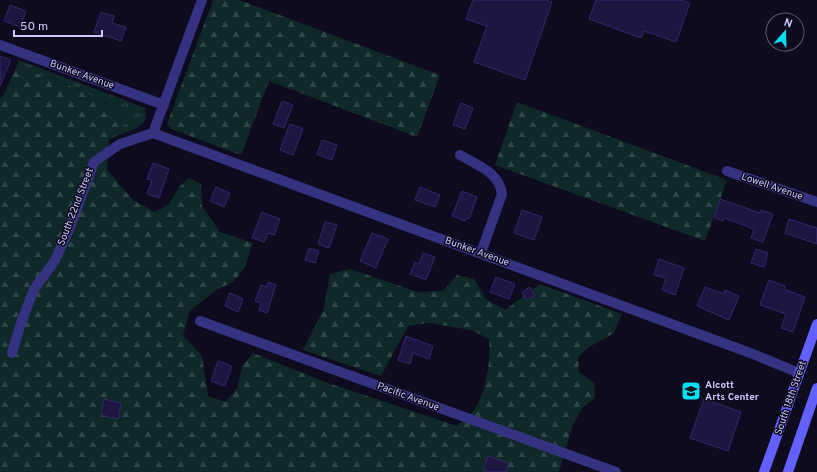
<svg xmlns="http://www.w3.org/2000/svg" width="817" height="472" viewBox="0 0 817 472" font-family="Overpass,sans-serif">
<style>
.grass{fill:url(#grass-tufts)}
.forest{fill:url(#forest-firs)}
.building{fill:#1e1641;stroke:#34266e}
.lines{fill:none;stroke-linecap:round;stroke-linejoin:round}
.street{stroke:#353381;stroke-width:10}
.secondary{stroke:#6260ff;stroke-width:10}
.labels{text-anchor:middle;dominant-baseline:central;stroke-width:3;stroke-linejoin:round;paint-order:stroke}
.street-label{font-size:10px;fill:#cec9ff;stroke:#0e0b1f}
.poi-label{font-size:10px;font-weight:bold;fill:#cec9ff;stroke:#0e0b1f;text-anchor:start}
</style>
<defs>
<pattern id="grass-tufts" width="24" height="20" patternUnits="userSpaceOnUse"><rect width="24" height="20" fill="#0e2928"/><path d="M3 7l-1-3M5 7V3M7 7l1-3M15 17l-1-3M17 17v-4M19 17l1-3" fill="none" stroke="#304748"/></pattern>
<pattern id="forest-firs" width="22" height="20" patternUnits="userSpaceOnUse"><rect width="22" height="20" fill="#0e2928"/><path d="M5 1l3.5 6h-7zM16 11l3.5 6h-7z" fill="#304748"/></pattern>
</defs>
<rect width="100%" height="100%" fill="#0e0b1f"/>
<path class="grass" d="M19 60 145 108 146 120 137 128 109 139 122 128C121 124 121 119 119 116 108 97 38 72 16 68Z"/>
<path class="forest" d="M213 0H239L440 75 417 137 269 81 241 155 171 129 167 124Z
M16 68C38 72 108 97 119 116 121 119 121 124 122 128L109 139 107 170 134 201 155 212 169 204 179 187 189 178 201 184 202 206 220 232 253 243 244 269 233 282 216 290 190 311 183 335 202 356 208 396 225 402 237 389 242 366 253 353 328 383 457 426C462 421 471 415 475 409 487 389 491 360 489 339L471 330 429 323 408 326 381 376 303 350 324 308 330 274 350 269 418 292 443 291 457 275 474 279 486 299 505 310 540 284 622 314 614 333 591 346 578 357 579 372 594 383 595 398 583 407 572 427 559 472H0V98L3 96Z
M517 102 727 180 705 241 495 165Z"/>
<path class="building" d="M473 0H546L552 2 525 80 474 62 487 26 466 19Z
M596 0H681L690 3 676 42 644 31 641 38 589 19Z
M10 5 26 11 20 27 4 21Z
M101 12 114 16 112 23 126 27 121 41 94 32Z
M0 56 11 60 0 86Z
M282 101 293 105 284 128 273 124Z
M461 103 473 108 465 129 453 125Z
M290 124 303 129 293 155 280 150Z
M322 140 337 145 332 160 317 154Z
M153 163 169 169 159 198 147 194 152 180 147 179Z
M216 187 230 193 224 207 210 201Z
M420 187 440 195 435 207 415 200Z
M462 191 477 197 469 219 466 218 465 221 452 216Z
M720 199 760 213 761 210 773 214 763 242 751 238 754 229 724 218 723 221 714 218Z
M522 210 542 217 534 240 514 233Z
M262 212 280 219 274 235 268 233 264 242 252 238Z
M789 219 817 228V244L785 233Z
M325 222 337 225 329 248 318 244Z
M372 233 388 239 376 268 360 261Z
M309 248 319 251 315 263 305 260Z
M756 249 768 253 764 267 751 263Z
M423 253 435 257 426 280 410 274 415 262 419 264Z
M659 259 684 268 675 295 662 290 666 278 654 275Z
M496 277 515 284 509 299 490 292Z
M769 280 785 286 784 289 805 297 793 332 781 328 786 314 760 305Z
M268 282 276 285 267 313 259 310 261 303 255 301 261 285 266 287Z
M530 287 535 295 527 300 522 292Z
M705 287 724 294 725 290 739 296 729 320 697 306Z
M230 293 243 299 238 312 225 306Z
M406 336 433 346 429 359 413 353 410 364 398 360Z
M218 361 232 366 225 386 211 381Z
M104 399 121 403 118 419 101 415Z
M704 399 741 412 728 451 690 438Z
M488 456 508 463 506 472H490L483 470Z"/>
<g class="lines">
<path class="street" d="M0 45 164 105
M153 133 753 354 799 373
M460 155C477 165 499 172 502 194L481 253
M727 171 817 202
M200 321 616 472
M12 353 20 326 34 289 54 262 69 230 94 162 120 144 153 133 202 0"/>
<path class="secondary" d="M764 472 817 324
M788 472 817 388"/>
</g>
<defs>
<symbol id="school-square" viewBox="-11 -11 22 22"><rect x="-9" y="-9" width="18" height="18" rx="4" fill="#00dff4" stroke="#0e0b1f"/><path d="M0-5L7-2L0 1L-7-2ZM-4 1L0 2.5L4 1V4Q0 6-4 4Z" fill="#111"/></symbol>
</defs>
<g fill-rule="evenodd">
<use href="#school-square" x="680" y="380" width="22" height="22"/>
</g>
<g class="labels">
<g class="street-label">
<text transform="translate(82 75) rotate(20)">Bunker Avenue</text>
<text transform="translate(772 187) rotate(19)">Lowell Avenue</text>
<text transform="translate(76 207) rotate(-69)">South 22nd Street</text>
<text transform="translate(477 252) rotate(20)">Bunker Avenue</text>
<text transform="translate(408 397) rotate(20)">Pacific Avenue</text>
<text transform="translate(791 398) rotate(-71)">South 18th Street</text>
</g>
<g class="poi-label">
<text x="705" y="385">Alcott<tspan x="705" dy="12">Arts Center</tspan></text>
</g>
</g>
<g transform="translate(785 32) rotate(20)"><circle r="19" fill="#0e0b1f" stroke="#5b5779"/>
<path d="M0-3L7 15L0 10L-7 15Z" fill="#00dff4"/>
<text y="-6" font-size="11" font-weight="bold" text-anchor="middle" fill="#cec9ff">N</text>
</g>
<path d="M14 30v6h88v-6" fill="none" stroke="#cec9ff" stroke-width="2"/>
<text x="20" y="30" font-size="12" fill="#cec9ff" stroke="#0e0b1f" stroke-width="3" paint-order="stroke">50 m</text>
</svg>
